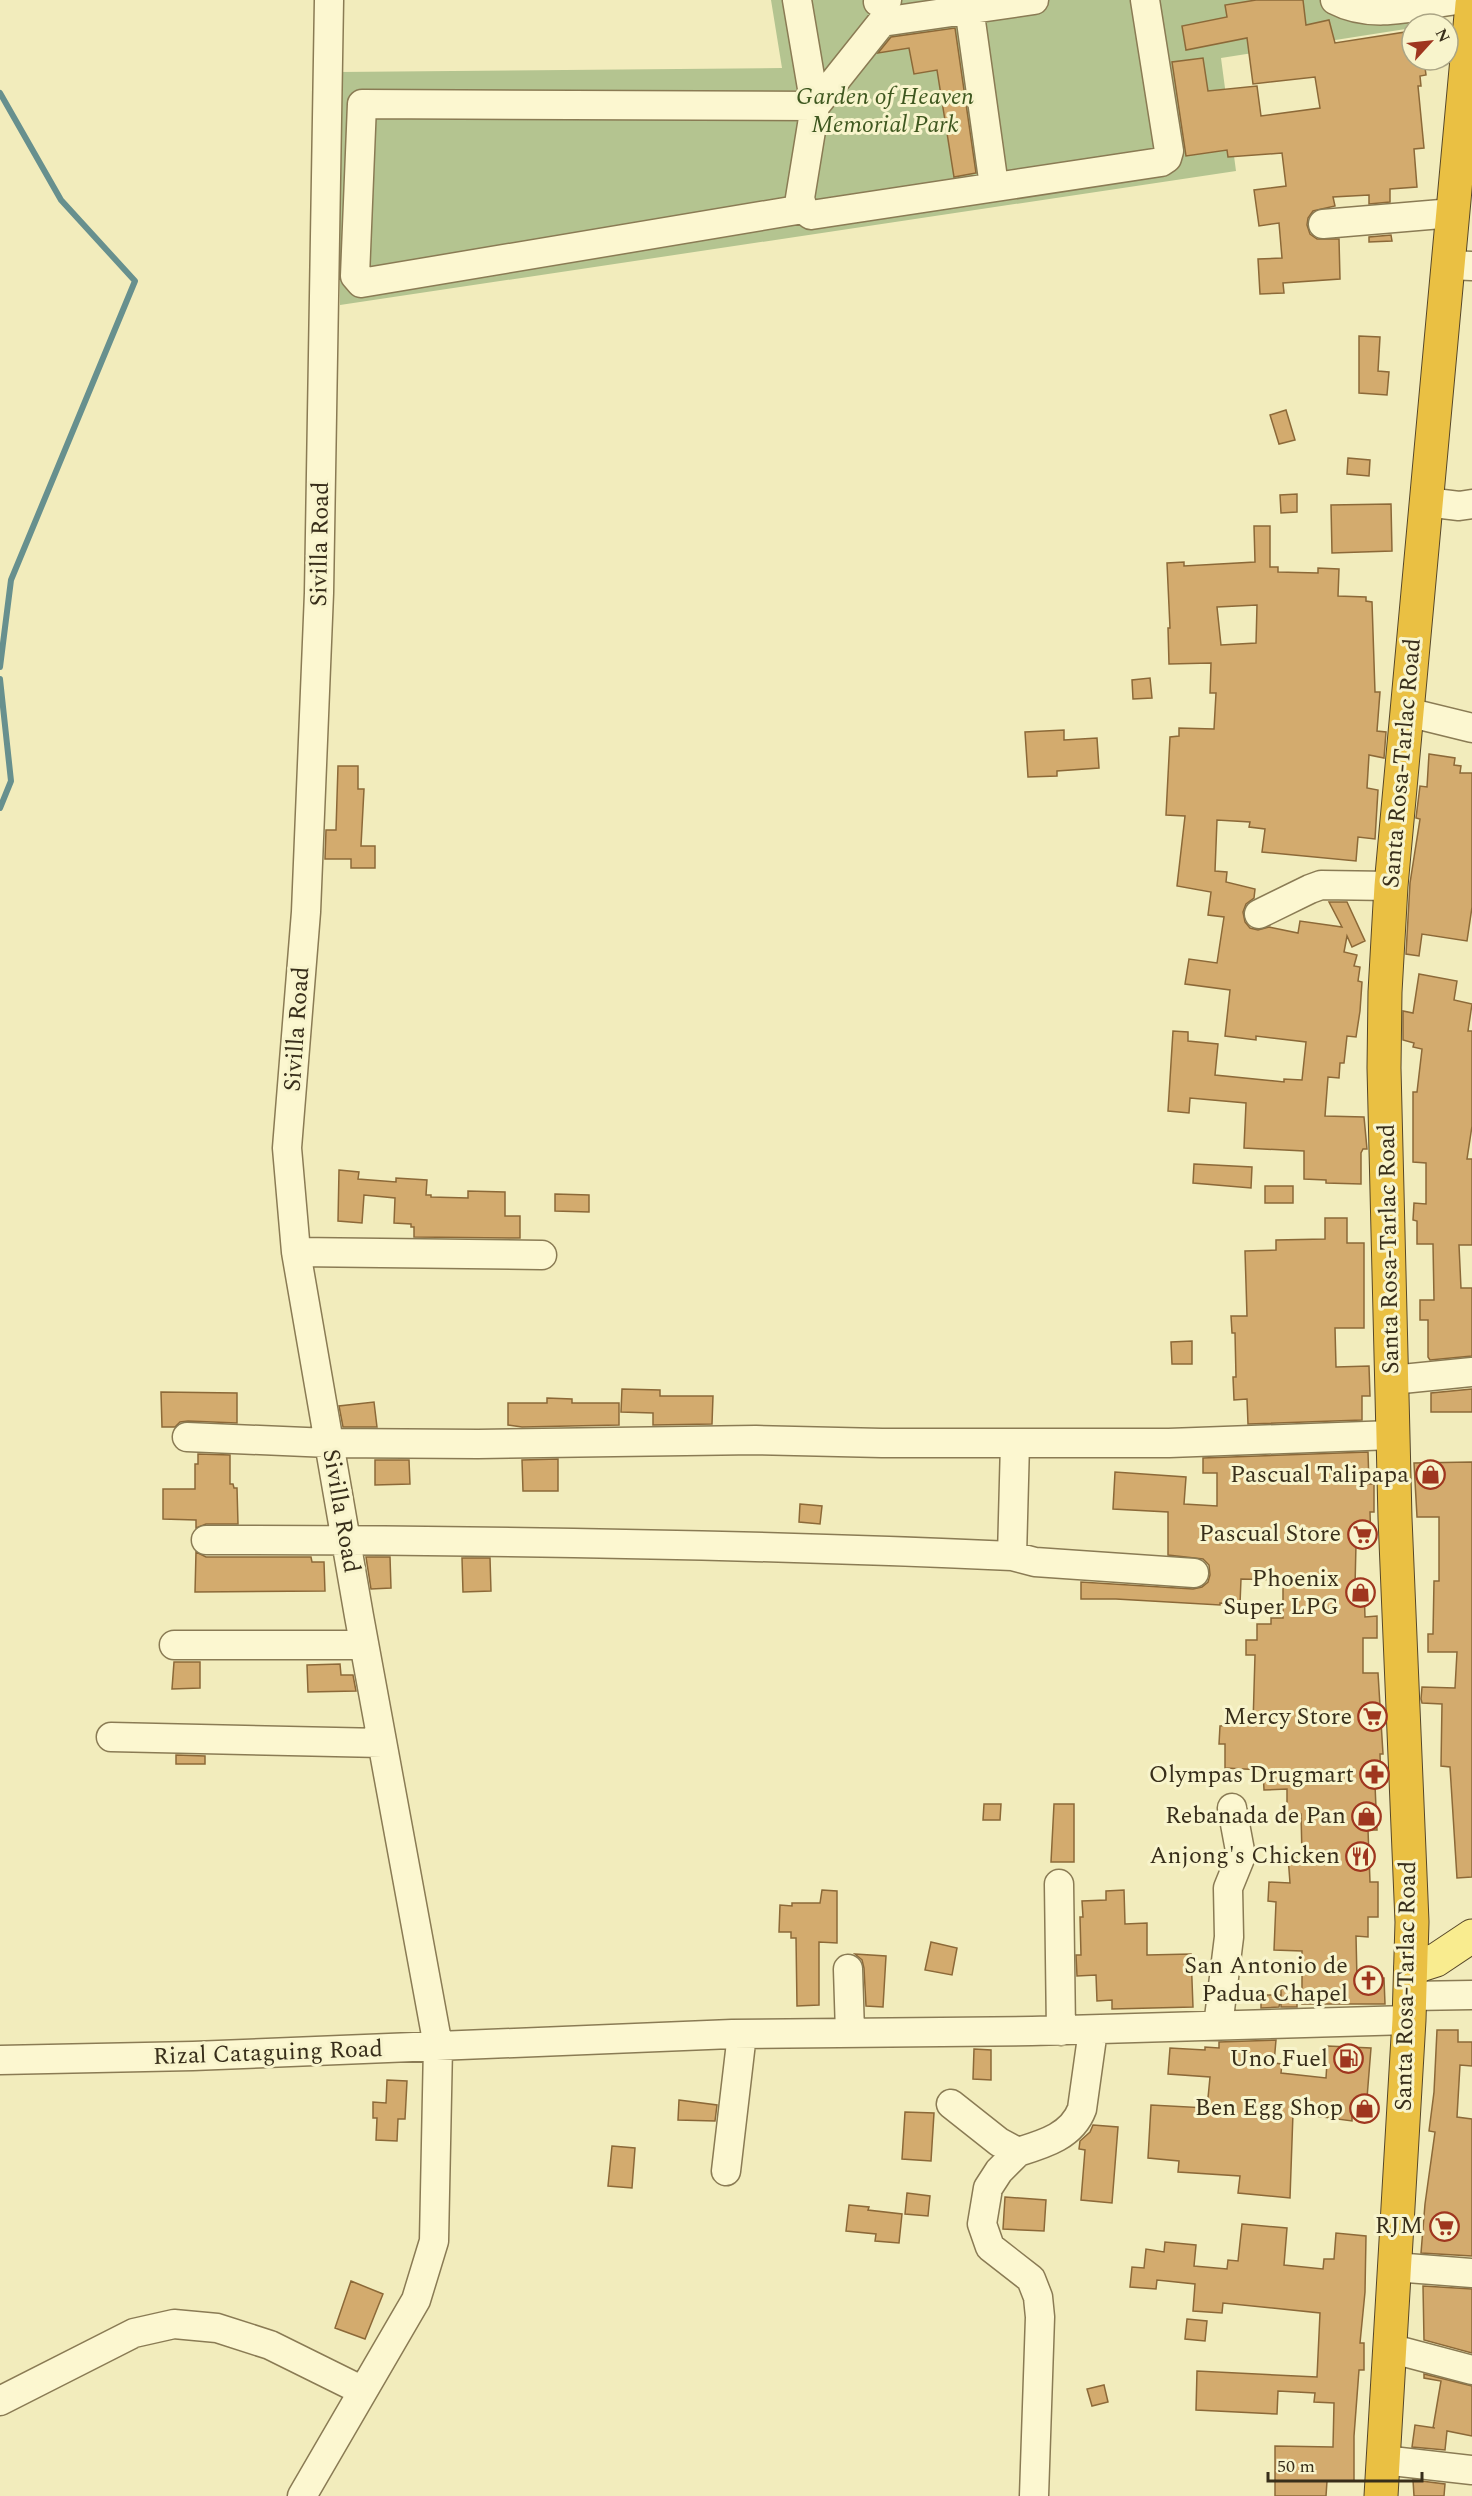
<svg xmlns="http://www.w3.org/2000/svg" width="1472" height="2496" viewBox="0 0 1472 2496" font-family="Spectral,serif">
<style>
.cemetery{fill:#b4c490}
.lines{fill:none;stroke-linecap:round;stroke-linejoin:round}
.stream{stroke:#67908e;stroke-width:6}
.building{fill:#d3ab6e;stroke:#8c6938;stroke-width:1.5;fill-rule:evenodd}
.minor-casing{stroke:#8a7b54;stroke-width:31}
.major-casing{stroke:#574729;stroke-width:35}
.highway-casing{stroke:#574729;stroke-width:35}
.minor{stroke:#fcf7d0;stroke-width:28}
.major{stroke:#f9ec8f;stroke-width:33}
.highway{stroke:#eac043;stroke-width:33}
.labels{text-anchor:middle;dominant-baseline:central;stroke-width:6;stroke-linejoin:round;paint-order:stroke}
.park-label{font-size:24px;font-style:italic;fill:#3e571f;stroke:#f8f4cc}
.street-label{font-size:24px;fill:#382e1a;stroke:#f8f4cc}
.poi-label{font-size:24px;fill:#382e1a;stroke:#f8f4cc;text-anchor:end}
</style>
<rect width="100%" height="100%" fill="#f2ecbc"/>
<path class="cemetery" d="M771 0H1433L1431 24H1412V28L1221 58 1236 171 340 305 339 72 782 68Z"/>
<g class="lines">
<path class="stream" d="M0 93 61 200 135 281 11 580 0 667
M0 679 11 781 0 808"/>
</g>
<path class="building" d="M1256 0H1303L1306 25 1329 20 1335 43 1412 31V60H1424L1426 75 1420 76 1421 86H1418L1424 148 1414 149 1417 187 1390 189V202L1369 204V195L1333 197 1335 206 1313 211 1308 218 1307 225 1310 234 1317 239H1339L1340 279 1283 283 1284 293 1260 294 1258 259 1282 258 1279 223 1259 226 1254 190 1286 186 1282 153 1228 157 1227 150 1186 156 1172 62 1203 58 1208 91 1257 86 1261 116 1320 108 1315 77 1253 84 1247 38 1186 50 1182 26 1227 17 1225 5Z
M955 28 976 173 954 177 937 70 914 74 909 48 878 53 891 37Z
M1391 235 1392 241 1369 242V237Z
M1359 336 1380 337 1378 371 1389 372 1387 395 1359 393Z
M1286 410 1295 440 1279 444 1270 415Z
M1348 458 1370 460 1369 476 1347 474Z
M1297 494V512L1281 513 1280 495Z
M1391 504 1392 551 1332 553 1331 505Z
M1254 526H1270V567H1278V572L1318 573V568L1339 569 1338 596 1366 597V601L1372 602 1375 692H1380L1377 731 1386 732 1384 758 1369 755 1367 788 1378 790 1375 839 1358 837 1356 861 1262 852 1265 829 1249 827 1250 822 1217 820 1215 871 1227 872 1226 882 1255 889 1254 898 1246 904 1243 912 1245 922 1250 928 1258 930 1269 927 1298 933 1300 921 1342 927 1329 902H1347L1365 941 1352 947 1347 936 1344 952 1357 955 1354 966 1360 967 1358 981 1362 982 1360 1011 1356 1037 1347 1036 1344 1063H1340L1339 1078 1328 1077 1325 1116 1364 1117 1367 1149H1363L1361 1153V1184L1326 1183V1180L1304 1179V1151L1244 1148 1246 1103 1190 1098 1189 1113 1168 1111 1173 1031 1188 1032V1041L1218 1044 1215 1075 1284 1082V1079L1302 1080 1306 1042 1256 1036V1040L1225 1036 1230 990 1185 984 1189 959 1217 963 1224 917 1208 915 1211 892 1177 886 1185 816 1166 815 1170 737 1179 736V728L1214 729 1216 693H1210L1211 663 1169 664 1168 628H1170L1167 563 1184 562V566L1255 562ZM1257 605 1256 643 1221 645 1217 607Z
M1150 678 1152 698 1133 699 1132 680Z
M1064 730V740L1097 738 1099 768 1057 771V776L1028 777 1025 732Z
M1429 754 1455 758 1454 765 1461 766 1460 773H1472V907L1467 941 1422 934 1419 956 1406 954 1410 883 1420 819 1416 818 1420 786 1427 787Z
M338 766H358V789H364L361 846H375V868H351V859H325L326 830H336Z
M1419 974 1457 981 1454 1000 1472 1004 1468 1031H1472V1126L1467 1159H1472V1245H1459L1461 1288H1472V1356L1430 1360 1428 1357V1320H1420V1300H1434L1433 1244H1417V1221L1413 1220 1414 1203 1426 1204V1163L1413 1162V1092H1417L1422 1049 1413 1047 1414 1043 1403 1040V1011L1413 1013Z
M1194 1164 1252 1167 1251 1188 1193 1183Z
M339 1170 359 1172 358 1179 396 1182V1178L427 1180 426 1195H431V1197L468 1198V1191L505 1192V1216H520V1238L414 1237V1227H411V1224L394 1223 395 1198 364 1195 362 1223 338 1221Z
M1265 1186H1293V1203H1265Z
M555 1194 589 1195V1212L555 1211Z
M1325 1218H1347V1243H1364V1328H1335L1336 1367 1369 1366 1370 1396H1362V1420L1248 1424 1247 1399 1234 1400 1233 1377H1236L1235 1333H1232L1231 1316H1247L1245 1251 1276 1250V1240L1325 1239Z
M1192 1341V1364H1172L1171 1342Z
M622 1389 660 1390V1396H713L712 1424 653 1425V1413L621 1412Z
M1472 1389V1412H1431V1393Z
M161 1392 237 1393V1423L188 1421 180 1422 175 1427H162Z
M547 1398 572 1399V1403H619V1425L522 1427 508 1425V1403H547Z
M374 1402 377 1427H343L339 1406Z
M1368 1452 1369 1484H1374V1512H1370L1371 1544H1356L1355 1587H1364L1365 1617 1377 1616V1638H1363V1673H1378L1383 1754H1380L1381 1785H1375L1377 1830H1368L1370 1882H1378V1917H1368V1937L1356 1936 1357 1979 1384 1978 1385 2004H1302V1951L1274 1950 1276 1902 1268 1901 1269 1882 1290 1883 1288 1856 1302 1855 1301 1814H1287V1789L1264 1790 1263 1770 1225 1768V1744H1219L1220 1726 1253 1724 1255 1655H1246V1640H1257V1624H1271V1618H1283V1580L1241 1579 1240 1604 1220 1603V1605L1116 1599H1081V1582L1193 1589 1202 1587 1208 1582 1210 1575 1209 1565 1203 1559 1168 1555V1512L1113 1509 1115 1472 1186 1477 1184 1504 1217 1506V1473H1203V1458Z
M198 1454 230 1455V1484H233L234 1488H237L238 1524H206L196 1528V1520L163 1519V1489H195V1464H198Z
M558 1459V1491H523L522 1460Z
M375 1460H409L410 1484 375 1485Z
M1472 1462V1877L1457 1878 1450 1767 1441 1766 1442 1704 1422 1703 1421 1699 1422 1687 1455 1688 1457 1652H1428V1634H1433L1434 1581H1439V1517H1417L1414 1463Z
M800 1504 822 1506 820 1524 799 1522Z
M196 1552 206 1557H311L312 1562H324L325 1591 195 1592Z
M366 1557H390L391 1588 371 1589Z
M462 1558H490L491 1591 463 1592Z
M174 1662H200V1688L172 1689Z
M340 1664 341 1675H353L356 1691 308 1692 307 1665Z
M176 1755 205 1756V1764H176Z
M984 1804H1001L1000 1820H983Z
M1054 1804H1074V1862H1051Z
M822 1890 837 1891V1943L819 1942V2005L797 2006 796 1938H791V1932H779L780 1905 792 1906V1903H820Z
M1124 1890 1125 1924 1147 1923V1955L1191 1954 1193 2007 1112 2009V2000L1097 2001 1096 1975 1077 1976 1076 1955H1081L1080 1917H1083L1082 1901 1106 1900V1891Z
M931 1942 957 1948 952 1975 925 1970Z
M855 1954 886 1956 883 2007 866 2006 864 1968 862 1960Z
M1281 1989H1297V2007H1281Z
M1261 1995H1281L1279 2007 1261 2008Z
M1437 2030H1458V2042H1472V2066L1460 2065 1457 2117 1472 2119V2256L1421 2253 1425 2204 1435 2132 1429 2131 1434 2092Z
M1276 2040 1274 2063 1282 2064 1281 2073 1326 2078 1328 2046 1371 2048 1367 2098 1374 2099 1371 2118 1352 2116V2121L1293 2113 1290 2198 1238 2193 1240 2176 1178 2172 1179 2161 1148 2158 1151 2105 1207 2108 1210 2077 1168 2074 1170 2048 1205 2050V2047L1219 2048V2042Z
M974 2049 991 2050V2080L973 2079Z
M387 2080 407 2081 405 2119H398L397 2141 376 2140 377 2118H373V2102L386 2103Z
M679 2100 717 2105 715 2121 678 2120Z
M905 2112 934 2113 931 2161 902 2159Z
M1093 2125 1118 2127 1112 2203 1081 2200 1085 2150 1079 2149 1080 2141 1090 2132Z
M612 2146 635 2148 632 2188 608 2186Z
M907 2193 930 2196 928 2216 905 2214Z
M1005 2197 1046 2200 1044 2231 1003 2229Z
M849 2205 869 2207 868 2210 902 2214 899 2243 875 2241 876 2234 846 2231Z
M1242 2224 1287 2228 1284 2265 1323 2269 1324 2259H1334L1336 2233 1366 2236 1365 2292 1360 2343H1364V2370H1359L1354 2436V2481H1327L1326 2496H1275V2446L1333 2447 1334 2403 1314 2402 1315 2393 1278 2391 1277 2414 1196 2410 1197 2371 1317 2377 1320 2313 1223 2303 1222 2313 1193 2311 1195 2284 1157 2280 1156 2289 1130 2287 1132 2267 1144 2268 1146 2249 1164 2252 1165 2242 1196 2245 1194 2266 1227 2269 1228 2260 1238 2261Z
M351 2281 383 2294 365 2339 335 2328Z
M1423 2286 1472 2289V2353L1424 2340Z
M1187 2319 1207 2321 1205 2341 1185 2339Z
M1424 2374 1472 2386V2436L1447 2431 1445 2450 1412 2447 1415 2425 1435 2428H1433L1441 2381 1424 2378Z
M1104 2385 1108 2402 1092 2406 1087 2389Z
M1413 2480 1445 2484 1444 2496H1414Z"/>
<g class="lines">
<defs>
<path id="minor" d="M797 0 815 106 362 104 355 276 361 283 803 209
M968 0 994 186
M1034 0 882 22 815 106 800 198 803 209 811 215 1161 162 1167 158 1169 151 1145 0
M1335 0C1373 20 1415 6 1456 0
M878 2 887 0
M1323 224 1453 213
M1448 265 1472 266
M1426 502 1459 506 1472 504
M1407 712 1472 728
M1259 914 1310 889 1321 885 1391 886
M296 1252 542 1255
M1392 1380 1472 1372
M187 1437 329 1443 478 1444 756 1440 882 1443H1169L1393 1435
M1015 1443 1012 1556 1035 1562 1194 1573
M206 1540C475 1540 744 1544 1012 1556
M174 1645H364
M111 1737 382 1743
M1059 1884 1061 2031
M848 1969 850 2033
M1410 1996 1472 1995
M1218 2026 1229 1937 1228 1888 1241 1856 1232 1808
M0 2060 193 2056 732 2034 1032 2031 1409 2020
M951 2104 999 2142 1018 2152C1044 2144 1072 2136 1082 2109L1093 2030
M1018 2152 999 2171 988 2188 982 2224 990 2247 1031 2279 1038 2297 1040 2317 1034 2496
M726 2171 742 2034
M1394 2267 1472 2273
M1389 2348 1472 2370
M0 2401 134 2333 174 2324 217 2328 270 2345 363 2391
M1383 2460 1472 2470
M302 2496 416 2300 434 2241 438 2046 359 1616 296 1252 287 1148 306 912 319 593 329 0"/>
<path id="major" d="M1411 1968 1436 1960 1472 1936"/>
<path id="highway" d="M1381 2496 1409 2020 1412 1922 1395 1518 1384 1068 1385 992 1391 886 1472 4"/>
</defs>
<use href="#minor" class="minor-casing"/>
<use href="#major" class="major-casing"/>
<use href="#highway" class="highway-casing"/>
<use href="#minor" class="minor"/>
<use href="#major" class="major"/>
<use href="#highway" class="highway"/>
</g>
<defs>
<symbol id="shop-ring" viewBox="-11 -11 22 22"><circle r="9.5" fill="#f8f4cc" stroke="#9f361f" stroke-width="1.5"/><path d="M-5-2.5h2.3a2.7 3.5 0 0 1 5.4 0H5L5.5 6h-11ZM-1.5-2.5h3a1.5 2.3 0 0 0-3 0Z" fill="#9f361f"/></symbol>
<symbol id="supermarket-ring" viewBox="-11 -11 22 22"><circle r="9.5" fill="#f8f4cc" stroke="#9f361f" stroke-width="1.5"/><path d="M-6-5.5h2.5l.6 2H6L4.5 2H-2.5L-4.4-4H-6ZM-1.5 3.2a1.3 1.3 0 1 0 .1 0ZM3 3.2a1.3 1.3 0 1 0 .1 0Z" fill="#9f361f"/></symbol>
<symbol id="pharmacy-ring" viewBox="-11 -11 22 22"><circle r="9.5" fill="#f8f4cc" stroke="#9f361f" stroke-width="1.5"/><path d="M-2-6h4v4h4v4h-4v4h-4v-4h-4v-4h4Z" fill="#9f361f"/></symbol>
<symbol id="restaurant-ring" viewBox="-11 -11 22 22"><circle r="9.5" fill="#f8f4cc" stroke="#9f361f" stroke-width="1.5"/><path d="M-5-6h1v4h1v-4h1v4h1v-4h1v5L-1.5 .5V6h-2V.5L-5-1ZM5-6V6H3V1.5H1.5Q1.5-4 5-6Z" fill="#9f361f"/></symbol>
<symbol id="church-ring" viewBox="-11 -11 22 22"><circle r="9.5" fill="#f8f4cc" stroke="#9f361f" stroke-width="1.5"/><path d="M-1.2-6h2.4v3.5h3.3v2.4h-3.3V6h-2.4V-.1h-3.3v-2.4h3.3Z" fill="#9f361f"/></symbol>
<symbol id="fuel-ring" viewBox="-11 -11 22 22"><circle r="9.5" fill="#f8f4cc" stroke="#9f361f" stroke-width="1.5"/><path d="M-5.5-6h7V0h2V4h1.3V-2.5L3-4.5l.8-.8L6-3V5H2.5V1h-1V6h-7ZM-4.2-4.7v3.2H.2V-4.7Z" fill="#9f361f"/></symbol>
</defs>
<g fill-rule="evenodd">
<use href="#shop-ring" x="1414" y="1458" width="33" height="33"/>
<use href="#supermarket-ring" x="1346" y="1518" width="33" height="33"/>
<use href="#shop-ring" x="1344" y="1576" width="33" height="33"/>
<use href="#supermarket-ring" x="1356" y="1700" width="33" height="33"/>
<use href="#pharmacy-ring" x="1358" y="1758" width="33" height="33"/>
<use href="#shop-ring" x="1350" y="1800" width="33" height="33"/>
<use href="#restaurant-ring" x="1344" y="1840" width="33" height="33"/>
<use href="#church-ring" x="1352" y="1964" width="33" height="33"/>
<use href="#fuel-ring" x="1332" y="2042" width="33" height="33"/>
<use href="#shop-ring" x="1348" y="2092" width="33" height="33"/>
<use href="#supermarket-ring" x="1428" y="2210" width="33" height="33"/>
</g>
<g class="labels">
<g class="park-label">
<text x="885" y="97">Garden of Heaven<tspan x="885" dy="28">Memorial Park</tspan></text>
</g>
<g class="street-label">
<text transform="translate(320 544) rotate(-89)">Sivilla Road</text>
<text transform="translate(1402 763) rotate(-85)">Santa Rosa-Tarlac Road</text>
<text transform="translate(297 1029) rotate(-86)">Sivilla Road</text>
<text transform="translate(1389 1249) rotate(-91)">Santa Rosa-Tarlac Road</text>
<text transform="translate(341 1511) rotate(80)">Sivilla Road</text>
<text transform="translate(1406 1986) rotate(-89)">Santa Rosa-Tarlac Road</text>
<text transform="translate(268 2053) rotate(-2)">Rizal Cataguing Road</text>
</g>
<g class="poi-label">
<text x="1409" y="1475">Pascual Talipapa</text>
<text x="1341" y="1534">Pascual Store</text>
<text x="1339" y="1579">Phoenix<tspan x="1339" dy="28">Super LPG</tspan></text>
<text x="1352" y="1717">Mercy Store</text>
<text x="1354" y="1775">Olympas Drugmart</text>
<text x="1346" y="1816">Rebanada de Pan</text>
<text x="1340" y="1856">Anjong's Chicken</text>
<text x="1348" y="1966">San Antonio de<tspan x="1348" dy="28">Padua Chapel</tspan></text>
<text x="1328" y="2059">Uno Fuel</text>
<text x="1343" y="2108">Ben Egg Shop</text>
<text x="1423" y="2226">RJM</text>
</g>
</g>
<g transform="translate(1430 42) rotate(63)"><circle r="28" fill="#f8f4cc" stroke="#aba585" stroke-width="1.5"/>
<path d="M0-4.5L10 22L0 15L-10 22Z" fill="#9f361f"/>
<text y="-9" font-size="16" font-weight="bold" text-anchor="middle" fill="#382e1a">N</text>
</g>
<path d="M1268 2472v9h154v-9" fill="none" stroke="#382e1a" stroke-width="3"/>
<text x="1277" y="2472" font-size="18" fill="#382e1a" stroke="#f8f4cc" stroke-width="4.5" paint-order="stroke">50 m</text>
</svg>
